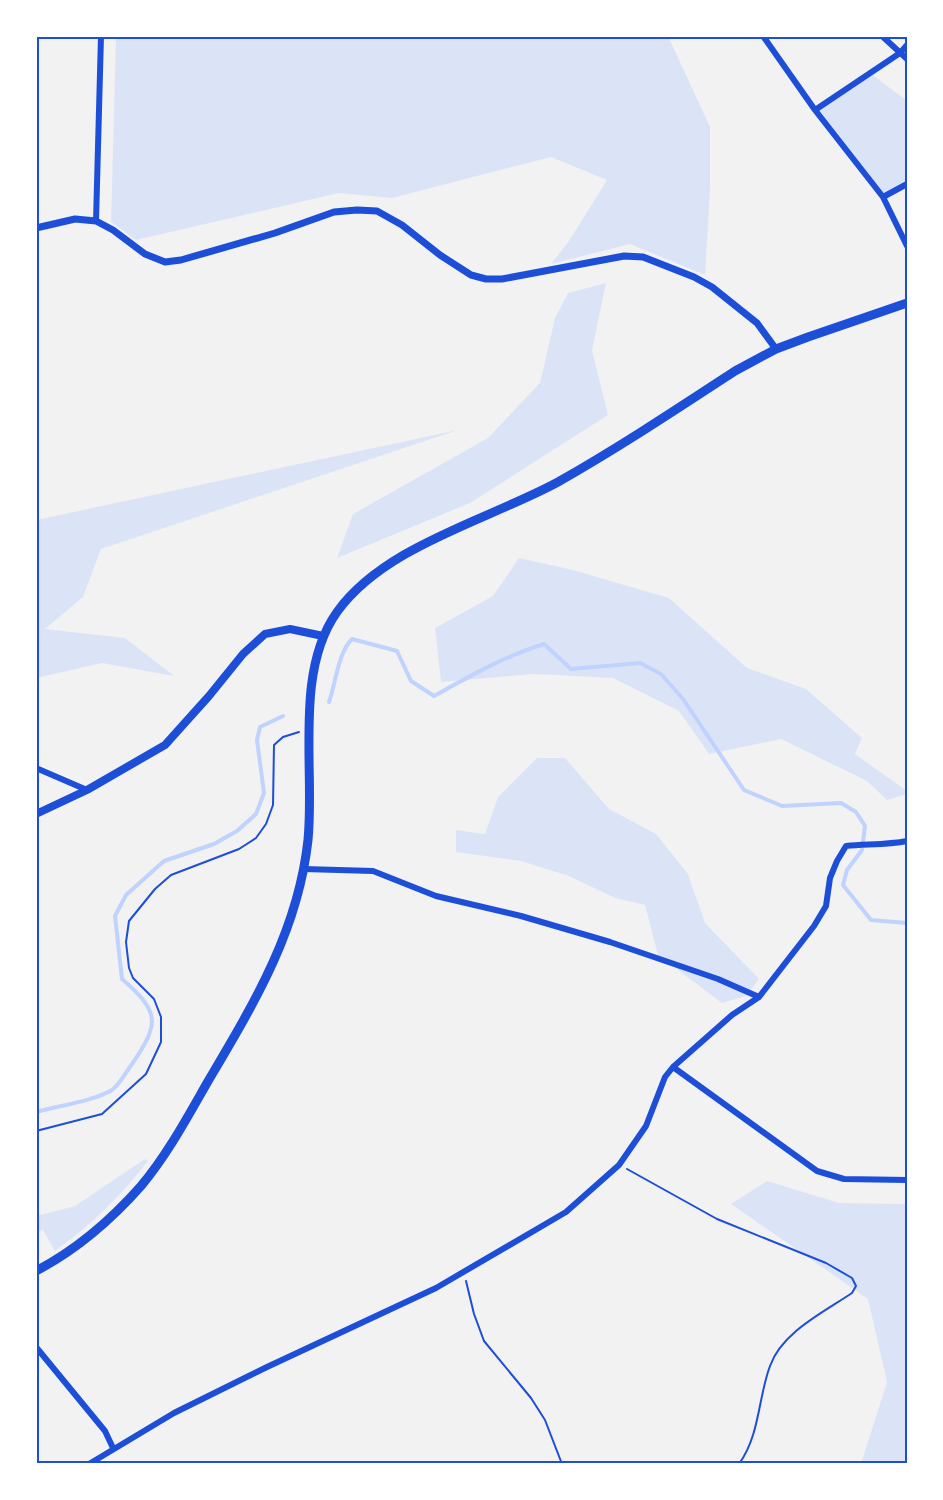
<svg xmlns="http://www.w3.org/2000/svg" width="943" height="1500" viewBox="0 0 943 1500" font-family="Rubik,sans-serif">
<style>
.green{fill:#dbe4f7}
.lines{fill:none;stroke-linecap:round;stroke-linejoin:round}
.stream{stroke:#bfd3fe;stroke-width:4}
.path{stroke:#1d4ed8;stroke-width:2}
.minor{stroke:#1d4ed8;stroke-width:6}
.tertiary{stroke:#1d4ed8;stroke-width:7}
.secondary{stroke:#1d4ed8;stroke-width:8}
.trunk{stroke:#1d4ed8;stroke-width:9}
.neatline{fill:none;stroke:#1d4ed8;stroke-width:2}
</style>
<rect width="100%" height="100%" fill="#f2f2f2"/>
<path class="green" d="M116 36H668L710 127V190L705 275 630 244 551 264 569 241 607 180 551 157 392 198 339 193 136 240 111 222Z
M870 73 907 101V184L883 197 815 110Z
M606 283 592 350 608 415 470 503 337 558 353 514 488 438 540 383 555 318 568 293Z
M458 430 101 549 83 597 45 629 125 638 174 676 102 663 36 678V520Z
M519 558 573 570 669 598 747 668 806 689 862 738 855 754 907 791V794L887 800 867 781 781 739 709 754 679 711 613 678 534 674 441 682 435 628 493 596Z
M537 758H565L609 809 656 834 688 874 705 923 759 979 746 996 722 1003 658 955 645 905 615 898 569 876 521 861 456 852V830L485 834 498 797Z
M145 1159 148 1161C121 1196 91 1225 55 1251L43 1230 36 1232V1216L75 1206Z
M767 1181 839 1203 907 1204V1464H861L887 1382 868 1299 731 1204Z"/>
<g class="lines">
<path class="stream" d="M329 702C336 682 338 653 352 639L397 651 411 681 434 696C470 676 505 656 544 644L571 669 640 663 661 674 683 699 744 790 782 806 841 803 856 812 865 826 862 850 847 870 843 885 871 920 907 923
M36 1112C57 1106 94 1101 112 1090 120 1084 126 1072 132 1064 160 1023 160 1012 122 979L115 916 126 895 164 861 214 844 237 831 256 814 264 793 257 740 260 727 283 716"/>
<path class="path" d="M36 1131 102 1114 146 1074 161 1042V1017L154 999 133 978 129 968 126 942 129 921 155 889 171 875 239 849 256 838 266 824 273 805 274 745 283 737 299 732
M627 1169 717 1219 826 1263 852 1278 856 1286 852 1293C824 1312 782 1332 770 1366 758 1398 760 1435 739 1464
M466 1281 474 1314 484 1341 531 1398 545 1420 562 1464"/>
<path class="minor" d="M763 36 815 110 883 197 907 246
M882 36 907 59
M815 110 900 53 907 45
M883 197 907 184
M96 221 101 36
M36 768 87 790
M304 869 373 871 436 896 521 916 610 942 718 979 759 997
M673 1067 817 1171 844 1179 907 1180
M36 1347 105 1431 113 1448
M89 1464 174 1413 267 1367 436 1288 566 1212 619 1165 646 1126 665 1077 673 1067 732 1015 759 997 814 926 826 906 830 878 837 861 846 846C867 844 887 845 907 841"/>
<path class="tertiary" d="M36 228 75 219 96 221 113 230 145 254 165 262 181 260 275 233 334 212 357 210 377 211 402 225 440 255 471 275 486 279H502L624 256 643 257 694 277 712 287 757 323 776 349"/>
<path class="secondary" d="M36 814 87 790 165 745 209 696 243 654 265 634 290 629 323 636"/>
<path class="trunk" d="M36 1271C76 1250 111 1220 141 1186 167 1155 187 1118 207 1083 253 1005 298 932 308 840 315 769 294 672 337 612 384 546 488 520 558 482 618 448 677 409 735 371L776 349 808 337 907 303"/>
</g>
<rect width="943" height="1500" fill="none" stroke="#ffffff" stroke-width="75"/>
<rect x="38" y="38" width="868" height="1424" class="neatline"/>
</svg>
